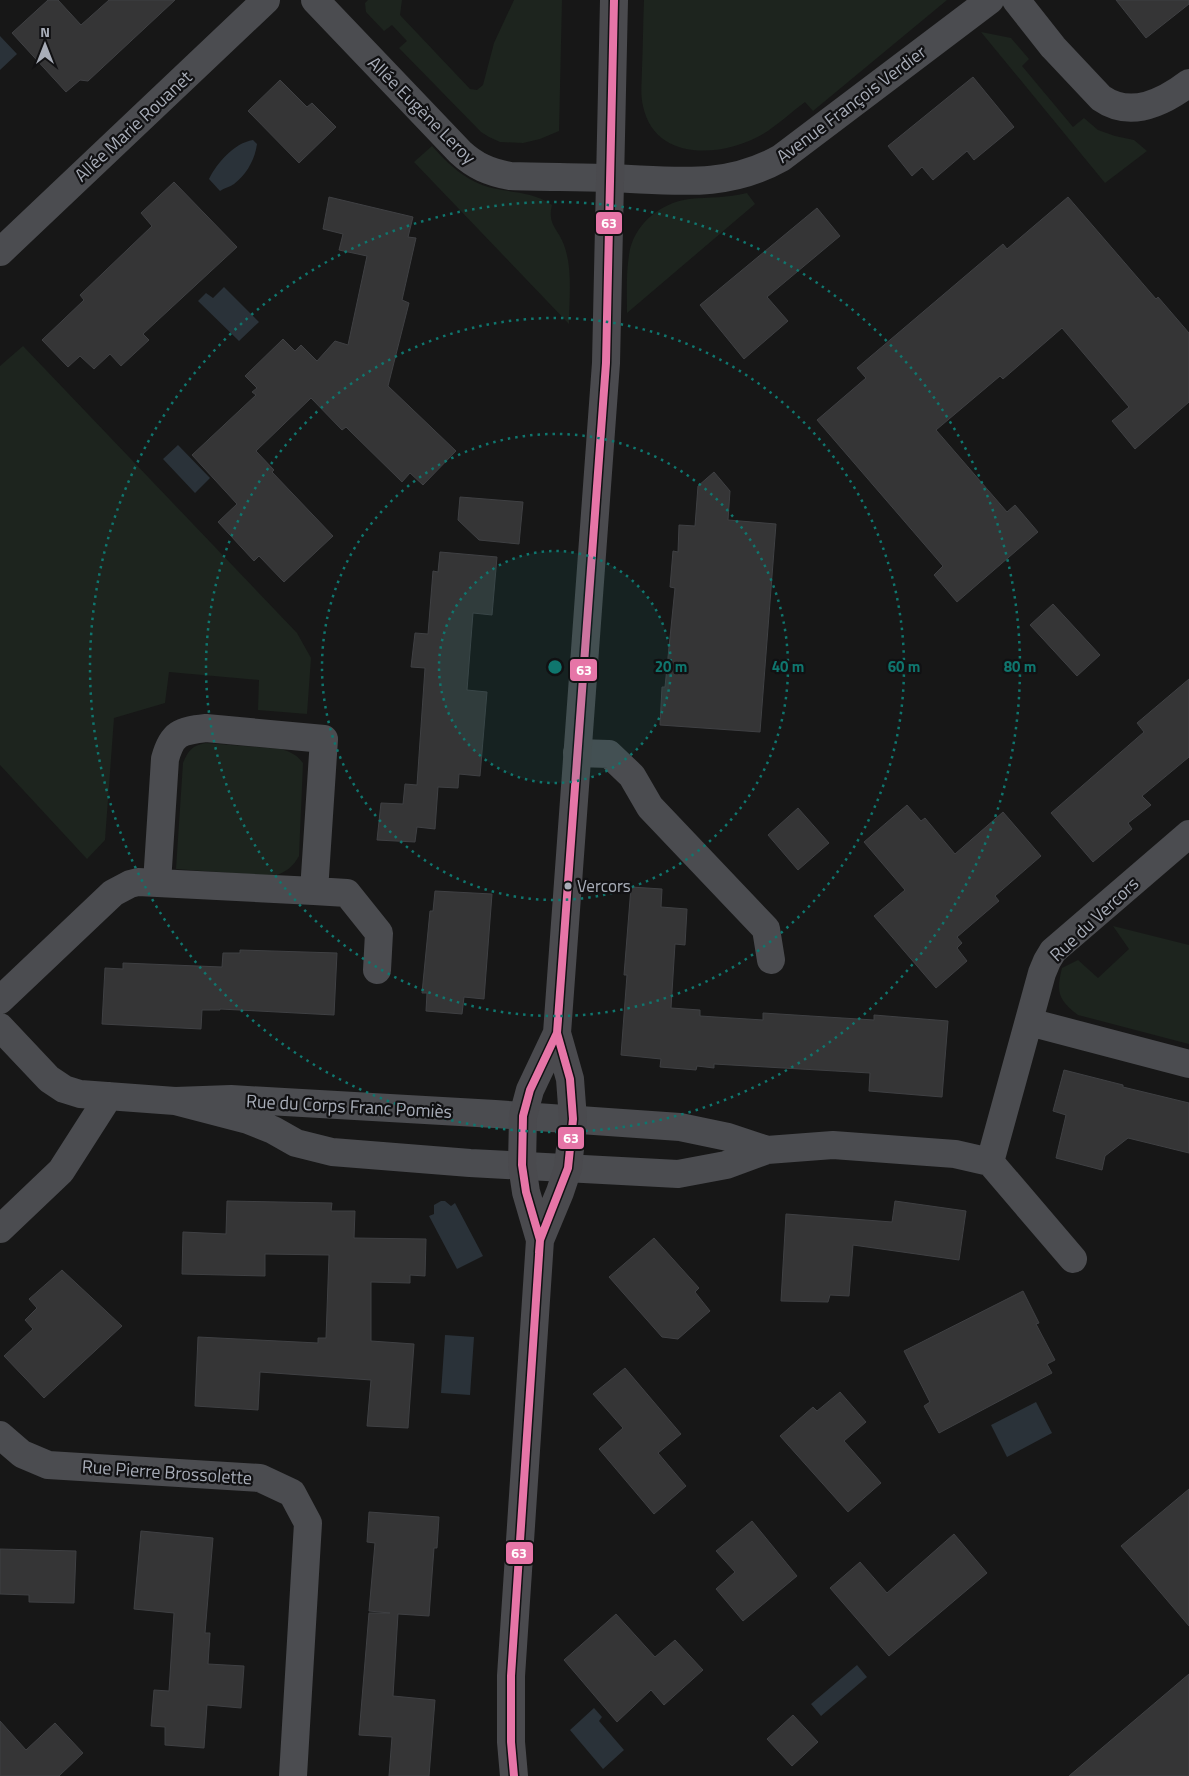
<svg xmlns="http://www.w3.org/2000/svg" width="1189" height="1776" viewBox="0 0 1189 1776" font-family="'Titillium Web',sans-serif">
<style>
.green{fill:#1d241e}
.water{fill:#2a3239}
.building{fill:#353536;stroke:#3f4043}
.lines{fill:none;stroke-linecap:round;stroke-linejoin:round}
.minor{stroke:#4b4c50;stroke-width:28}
.secondary{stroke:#4a4a4e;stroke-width:28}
.bus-1-casing{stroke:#111113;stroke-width:11}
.bus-1{stroke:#e675a7;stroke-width:8}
.ring{fill:none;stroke:#0f766e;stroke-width:2.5;stroke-dasharray:2.5 5}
.bus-dot{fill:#a8adb8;stroke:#111113;stroke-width:2}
.labels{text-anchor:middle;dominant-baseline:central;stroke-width:4.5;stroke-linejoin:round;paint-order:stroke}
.bus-label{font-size:17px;fill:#a8adb8;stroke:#111113;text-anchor:start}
.street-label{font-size:18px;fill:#a8adb8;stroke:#111113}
.centre{fill:#0f766e;stroke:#111113;stroke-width:2.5}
.ring-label{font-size:15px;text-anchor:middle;font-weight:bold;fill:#0f766e;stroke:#111113;stroke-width:4.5;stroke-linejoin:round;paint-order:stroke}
.line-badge{stroke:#111113;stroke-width:2}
.badge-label{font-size:14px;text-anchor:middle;font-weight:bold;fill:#fff}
</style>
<rect width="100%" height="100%" fill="#171717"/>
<path class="green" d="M368 0H402L400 15 470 89 477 90 483 85 494 43 514 0H562L559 131 540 139 523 143 500 142 489 137 481 132 399 48 407 41 392 25 384 31 366 12 365 3Z
M644 0H947L813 111 805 102C791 112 778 125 763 134 724 157 655 163 643 106 640 94 642 81 642 68 643 46 643 23 644 0Z
M981 32 1011 38 1029 59 1022 66 1073 127 1084 118 1098 130 1115 136 1134 140 1147 151 1105 183Z
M432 146C449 165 467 182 492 188 513 193 534 192 552 205 547 225 558 228 564 245 573 269 569 299 569 324L414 162Z
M747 193 755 204 627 313C627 294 626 274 629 255 633 225 660 203 689 199 709 197 728 198 747 193Z
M23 346 297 633 311 658 307 714 258 710 259 680 169 672 165 703 114 718 105 840 87 859 0 765V366Z
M206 743 281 749C291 752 297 755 303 763L299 856C293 867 286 872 274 876L176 869 183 763C188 750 193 745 206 743Z
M1113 926 1189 945V1044L1078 1015C1058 1000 1056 992 1062 968L1078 960 1098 978 1129 949Z"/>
<path class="water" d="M0 36 17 54 0 70Z
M253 140 257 144C255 159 247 174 234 184 230 187 224 188 220 191L209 179C217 163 234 143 253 140Z
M224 287 259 322 239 341 198 301 206 293 213 298Z
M178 445 210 478 195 493 163 459Z
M441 1201H445L451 1206 455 1203 483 1256 457 1269 429 1216 434 1214V1205Z
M445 1335 474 1337 470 1395 441 1393Z
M1036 1402 1052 1433 1007 1457 991 1425Z
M857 1665 867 1677 821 1716 811 1704Z
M594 1708 602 1717 599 1721 624 1750 603 1769 570 1730Z"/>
<path class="building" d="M48 0H58L81 25 109 0H175L88 81 80 80 66 92 12 33Z
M1116 0H1189V4L1146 38Z
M973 77 1014 127 974 160 967 151 933 180 922 167 912 176 888 146Z
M280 80 307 107 312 103 336 127 299 163 248 111Z
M174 182 237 247 143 334 149 340 121 366 110 354 94 369 80 356 68 367 42 340 84 300 80 295 152 226 141 213Z
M329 197 413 217 408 237 416 238 402 300 409 303 388 386 456 451 423 485 410 473 402 482 346 427 342 430 311 398 256 451 274 470 272 472 333 536 284 582 259 556 254 561 218 522 237 504 192 455 256 395 252 392 257 388 245 376 283 339 295 351 301 345 317 361 335 341 348 345 367 256 339 250 343 234 323 229Z
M1068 197 1156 299 1158 297 1189 333V402L1135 449 1112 421 1129 407 1062 328 1003 379 1000 376 936 430 1007 512 1015 505 1038 532 957 602 934 575 943 566 817 420 866 378 857 368 1003 244 1007 249Z
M817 208 840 236 767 297 788 321 744 359 700 305Z
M714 472 730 491 728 520 776 524 760 732 660 725 662 687H665L675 588 670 587 673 551 678 552 679 525 695 526 698 486Z
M460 497 523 502 519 544 479 540 458 520Z
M440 552 497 557 492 615 473 613 467 690 487 692 480 776 459 774 458 788 438 787 435 829 417 827 415 842 377 840 381 803 403 804 405 784 417 785 425 668 411 667 415 633 428 634 433 571 438 572Z
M1053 604 1100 655 1077 676 1030 625Z
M1189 679V757L1142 796 1151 805 1128 823 1132 829 1093 862 1051 813 1144 732 1137 723Z
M907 805 921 821 925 818 955 854 1003 812 1041 856 995 896 999 901 957 937 962 943 957 948 967 961 936 988 874 916 905 890 864 842Z
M798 808 829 843 798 870 768 835Z
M631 887 662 889 661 907 687 909 685 945 675 944 671 1008 700 1010V1016L763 1020V1013L874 1020V1015L948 1021 942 1097 869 1091 870 1073 714 1064V1068L697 1066 696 1070 660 1067 661 1059 621 1055 627 975H624Z
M435 891 492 894 484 999 464 997 462 1014 426 1011 427 993H422L430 911H433Z
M240 950 337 953 334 1015 220 1009V1010H202L201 1029 102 1024 105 968 123 969V963L222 967 223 953H240Z
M1064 1070 1123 1085V1087L1189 1103V1153L1128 1138 1105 1156 1102 1170 1056 1158 1066 1115 1053 1111Z
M227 1201 332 1203 331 1211H355L354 1238 426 1239 425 1276 410 1275V1283L371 1282V1341L414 1344 408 1428 367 1426 371 1380 260 1372 258 1410 195 1406 198 1337 318 1343V1338H326L329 1255 265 1254V1276L182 1274 183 1232 226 1234Z
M895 1201 966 1211 959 1260 853 1245 849 1296 830 1295 828 1302 781 1301 786 1214 892 1222Z
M654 1238 699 1288 695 1292 710 1311 678 1339 662 1337 609 1277Z
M62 1270 122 1326 44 1398 4 1356 33 1329 25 1320 37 1308 29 1299Z
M1023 1291 1039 1323 1036 1324 1055 1360 1047 1364 1052 1373 939 1433 924 1406 930 1402 904 1351Z
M625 1368 681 1434 658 1453 686 1486 654 1514 599 1449 623 1428 593 1394Z
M840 1392 866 1422 844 1441 881 1483 848 1512 780 1436 813 1407 817 1411Z
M1189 1489V1626L1121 1546Z
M369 1512 439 1517 437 1548H434L429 1616 398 1614 393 1696 435 1700 429 1776H389L392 1737 359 1735 369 1613H390L369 1611 375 1543 367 1542Z
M752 1521 797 1576 743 1621 716 1589 735 1572 716 1551Z
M141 1531 213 1538 205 1633H210L208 1664 244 1666 241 1708 207 1705 204 1748 165 1745V1727L151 1726 154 1690 169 1691 174 1613 134 1609Z
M954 1534 987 1573 889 1656 830 1588 860 1562 887 1593Z
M0 1549 76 1551 74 1603 29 1602V1595L0 1594Z
M616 1614 655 1657 675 1640 703 1670 664 1705 651 1690 617 1722 564 1660Z
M1189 1674V1776H1069Z
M793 1715 818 1742 792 1766 767 1739Z
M0 1721 26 1750 55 1723 83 1753 59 1776H0Z"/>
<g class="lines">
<path class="minor" d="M315 0 460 152C475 166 489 172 510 176 543 177 576 177 609 178 672 180 724 190 781 158L990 0
M1016 0 1053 47 1101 98C1131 119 1164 102 1189 83
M0 252 266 0
M577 753 609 754 632 776 650 807 766 929 771 960
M314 891 347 893 379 933 377 970
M0 1000 113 893 130 884 138 882 314 891 324 739 206 728C180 731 172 733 165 759L157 883
M1029 1022 1189 1064
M0 1027 49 1079 64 1089 80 1094 175 1101
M767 1150 728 1137 680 1127 495 1114 231 1099 175 1101 248 1120 273 1130 296 1143 332 1152 470 1163 678 1174 726 1165 767 1150 833 1145 955 1154 990 1162 1073 1259
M990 1162 1042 973 1047 961 1053 951 1189 834
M0 1229 61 1171 109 1096
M0 1435 22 1454 48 1465 260 1478 292 1493 308 1523 293 1776"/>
<path class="secondary" d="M540 1240 526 1192 522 1165 523 1116 530 1090 557 1033
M514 1776 511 1742V1676L540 1240 560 1192 568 1168 573 1119 570 1079 557 1033 606 363 614 0"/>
<defs>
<path id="bus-1" d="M539 1252 540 1240 568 1168 573 1119 570 1079 557 1033 558 1020
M514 1776 511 1742V1676L540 1240 526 1192 522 1165 523 1116 530 1090 557 1033 606 363 614 0"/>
</defs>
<use href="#bus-1" class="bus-1-casing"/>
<use href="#bus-1" class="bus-1"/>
</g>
<circle cx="555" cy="667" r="116" fill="#0f766e" fill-opacity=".12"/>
<g class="ring">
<circle cx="555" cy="667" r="116"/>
<circle cx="555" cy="667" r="233"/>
<circle cx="555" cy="667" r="349"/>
<circle cx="555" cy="667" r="465"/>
</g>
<circle class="bus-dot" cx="568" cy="886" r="4.5"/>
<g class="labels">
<g class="bus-label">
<text x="577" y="886">Vercors</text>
</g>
<g class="street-label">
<text transform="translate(851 104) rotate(-37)">Avenue François Verdier</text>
<text transform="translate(422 110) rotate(45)">Allée Eugène Leroy</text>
<text transform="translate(133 126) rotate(-43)">Allée Marie Rouanet</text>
<text transform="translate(1094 919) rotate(-43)">Rue du Vercors</text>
<text transform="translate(349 1106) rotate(3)">Rue du Corps Franc Pomiès</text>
<text transform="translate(167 1472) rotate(4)">Rue Pierre Brossolette</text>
</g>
</g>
<circle cx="555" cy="667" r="8" class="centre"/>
<g class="ring-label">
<text x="671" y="672">20 m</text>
<text x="788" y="672">40 m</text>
<text x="904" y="672">60 m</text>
<text x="1020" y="672">80 m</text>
</g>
<g class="line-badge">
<rect x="595" y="211" width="28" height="24" rx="5" fill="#e675a7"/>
<rect x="569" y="658" width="29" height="24" rx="5" fill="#e675a7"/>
<rect x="557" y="1126" width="28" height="24" rx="5" fill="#e675a7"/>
<rect x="505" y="1541" width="29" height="24" rx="5" fill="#e675a7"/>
</g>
<g class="badge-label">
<text x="609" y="228">63</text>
<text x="584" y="675">63</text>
<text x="571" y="1143">63</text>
<text x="519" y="1558">63</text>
</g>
<g transform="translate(45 45)" stroke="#111113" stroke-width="4" paint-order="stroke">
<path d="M0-4L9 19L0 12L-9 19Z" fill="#a8adb8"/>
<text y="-8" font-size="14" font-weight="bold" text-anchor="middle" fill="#a8adb8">N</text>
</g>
</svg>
